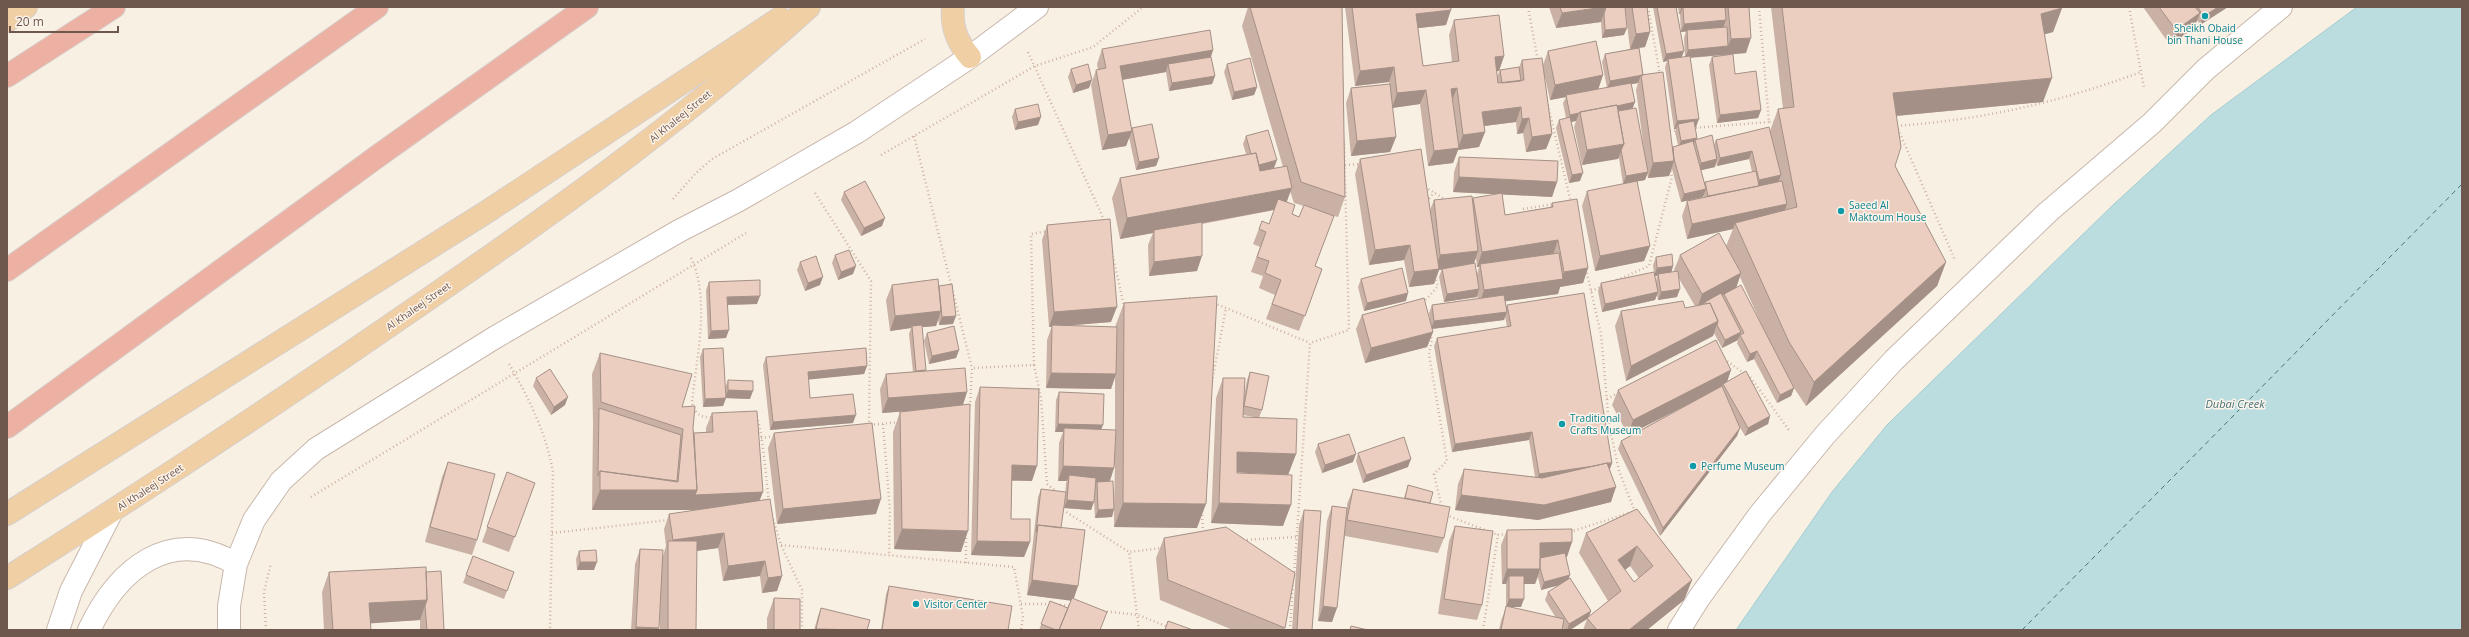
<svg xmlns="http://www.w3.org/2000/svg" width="2469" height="637" viewBox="0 0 2469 637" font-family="'Open Sans',sans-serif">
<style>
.water{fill:#bcdde0;stroke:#a3ccd0}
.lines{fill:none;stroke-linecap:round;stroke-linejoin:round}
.ferry{stroke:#477378;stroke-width:1;stroke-dasharray:5 4;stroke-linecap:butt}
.minor-casing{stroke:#c8b7ac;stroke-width:24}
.major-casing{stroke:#d6d0cd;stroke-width:24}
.highway-casing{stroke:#d6d0cd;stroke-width:24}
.path{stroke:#cfb2a3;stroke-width:2.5;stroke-dasharray:1 3;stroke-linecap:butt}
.minor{stroke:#fff;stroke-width:22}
.major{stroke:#f0cfa5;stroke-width:22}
.highway{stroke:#ecb1a3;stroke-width:22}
.wall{fill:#cab1a5;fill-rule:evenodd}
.shaded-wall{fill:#a49086}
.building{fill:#ebcec0;stroke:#a49086;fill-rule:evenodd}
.culture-dot{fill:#0f9aa8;stroke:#fcf4ea;stroke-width:1.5}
.labels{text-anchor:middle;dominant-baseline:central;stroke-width:3;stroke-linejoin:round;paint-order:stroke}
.culture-label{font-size:10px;fill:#0d838f;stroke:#fcf4ea;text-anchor:start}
.street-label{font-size:10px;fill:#6e574d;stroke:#fcf4ea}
.water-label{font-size:11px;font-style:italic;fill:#477378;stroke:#fcf4ea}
</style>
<rect width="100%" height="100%" fill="#f9f0e4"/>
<path class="water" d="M2357 7H2462V630H1736L1832 492 1887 425 2113 205 2211 115Z"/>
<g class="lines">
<path class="ferry" d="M2022 630 2462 184"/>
<defs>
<path id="minor" d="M58 630 71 591 111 513
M89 630C118 569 170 525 236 564
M229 630V606L236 564 254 520 281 481 316 449 494 338 679 231 739 200 857 132 970 57 1037 7
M1679 630 1699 598 1760 514 1825 435 1894 360 2048 212 2152 123 2206 69 2281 7"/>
<path id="major" d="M953 7C951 27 957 42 970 57
M7 21 26 7
M7 514 488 211 780 18
M7 578C148 489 287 397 424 302 558 210 689 116 809 7"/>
<path id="highway" d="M7 76 114 7
M7 270 377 7
M7 427 378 156 587 7"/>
</defs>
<use href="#minor" class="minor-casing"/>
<use href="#major" class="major-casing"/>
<use href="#highway" class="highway-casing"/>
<path class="path" d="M1528 7 1538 61
M1648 7 1660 75
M1759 7 1769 122H1775
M2129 7 2144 88
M1028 52 1105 222
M1547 101 1571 203
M1897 126C1986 119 2057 103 2141 72
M1692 128 1769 122
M1898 129 1955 260
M1670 131 1679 130
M914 136 972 368
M881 155 1035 66 1093 47 1143 7
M1345 165 1360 164
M1425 187 1446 200
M815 193 871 281 869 425
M673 199 695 174 712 159 925 39
M1427 202 1434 192
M1523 209 1554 204
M1112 252 1124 306
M691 258C711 299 696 359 692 403 695 414 701 418 712 417
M1586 269 1601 334 1609 424 1619 471 1635 512
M1617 280 1649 266 1672 177 1670 169
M1591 291 1601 287
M1173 300 1190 298
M1214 303 1310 343
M1423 303 1438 286 1435 276
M1429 334 1432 339 1429 354 1447 461 1434 474 1442 508
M1724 359 1751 378 1789 430
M509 364C529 398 546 433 553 472L550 630
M1034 365 1041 398 1047 484 1057 492
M1212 382 1226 308
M1607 399 1618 393
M970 406 972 368 1034 365 1031 234 1048 231
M756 417C762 423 767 488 769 503
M883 424 890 511 889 555
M870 425 899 422
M761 438 774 436
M311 497 746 233
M1063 510 1129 552
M1202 511 1203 533
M1446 515 1498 535
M773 519 781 545 802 590V630
M1570 532 1632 512
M552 533 669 520
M1243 540 1296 537
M781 545 1014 567 1023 617 1021 630
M966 563V535
M1294 576 1310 343 1349 330 1344 140
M1021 604H1051
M1056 604 1070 606
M1103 611 1138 615 1168 627
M266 630 264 592 271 563
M1139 630 1129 552 1162 548
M1290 630 1293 581
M1483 630 1498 535 1507 534"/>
<use href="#minor" class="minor"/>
<use href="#major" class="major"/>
<use href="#highway" class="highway"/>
</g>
<path class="wall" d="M1248 7H1342L1345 197 1338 217 1334 216 1315 266 1322 269 1299 331 1266 319 1275 295 1259 288 1263 276 1251 272 1260 247 1253 244 1262 221 1269 224 1274 210 1202 224 1197 271 1149 276 1148 245 1153 233 1120 239 1112 198 1120 178 1246 154 1243 144 1246 136 1274 168 1283 167 1242 26ZM1290 191 1294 203 1304 206 1299 217 1292 214 1287 202Z
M1345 7H1451L1446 25 1418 28 1423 66 1452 62 1449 35 1454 20 1504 56 1499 71H1497V77L1500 70 1519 67 1522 60 1543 65 1548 51 1603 75 1598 89 1607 88 1602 62 1605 54 1630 49 1625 7H1647L1650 32 1645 47 1639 48 1643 75 1673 147 1678 145 1675 132 1676 129H1674L1665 67 1667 61 1663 62 1653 7H1676L1684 51 1681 57H1685L1684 38 1686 31 1681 32 1680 14H1679L1678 7H1749L1746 53 1690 58 1696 127H1695L1697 138V139L1714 145 1716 140 1770 131 1778 109H1783L1771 7H2062V8L2053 32 2044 34 2043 102 1896 116 1895 166 1946 262 1937 286 1806 406 1792 385 1794 388 1791 396 1777 403 1754 359 1747 362 1737 343 1739 338V337L1738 340 1722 348 1714 333 1713 336 1626 381 1615 326 1621 311 1685 308 1695 306 1678 277 1677 297 1658 300 1657 295 1655 300 1602 312 1598 291 1601 283 1654 273 1653 265 1656 257 1673 266 1671 272H1675L1674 270 1680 255 1726 246 1733 229 1687 239 1682 216 1687 201 1704 197 1703 195V197L1681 202 1672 169 1669 176 1648 178 1647 173 1645 180 1623 184 1619 158 1582 165 1574 127 1576 121 1571 122 1580 181 1569 183 1556 128 1559 120 1566 118 1563 103 1566 97 1550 100 1544 73 1552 134 1546 149 1526 152 1523 133 1517 134 1516 122 1484 126 1485 132 1479 147 1458 150 1453 163 1428 166 1420 104 1392 108 1396 137 1390 152 1351 156 1346 103 1351 88 1389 84V82L1355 86ZM1638 83 1636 90 1645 157 1632 108 1635 102 1631 84ZM1749 159 1752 172 1705 182 1704 184 1701 170 1715 167 1716 162 1717 166ZM1655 276H1657L1656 281ZM1740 277 1762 326 1736 288Z
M1549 7H1625L1624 35 1602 38 1601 22 1556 28Z
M2143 7H2228L2200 25 2197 20 2194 28 2170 45Z
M1102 49 1213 50 1211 57 1215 76 1212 84 1169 91 1166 72 1122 80 1132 130V128L1159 158 1156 166 1136 170 1129 137 1126 146 1102 150 1091 85 1096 70H1098L1097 64Z
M1712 57 1735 74 1761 110 1758 118 1717 123 1709 65Z
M1227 64 1257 87 1254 95 1232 100 1224 72Z
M1071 69 1089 88 1073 93 1068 77Z
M1015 109 1038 125 1015 130 1012 117Z
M1459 157 1557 182 1552 197 1502 194 1505 215 1550 207 1552 203 1588 268 1583 283 1560 287 1558 294 1505 301 1506 308 1507 305 1612 463 1610 469 1611 502 1538 520 1455 510 1458 484 1464 469 1535 477 1529 440 1452 452 1434 346 1437 338 1507 327 1505 316 1504 320 1432 329 1433 332 1427 347 1365 363 1356 329 1362 315 1430 319 1429 313 1432 305 1478 299 1477 294V297L1444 302 1439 277 1442 269 1439 270 1434 284 1409 287 1404 260 1369 265 1355 174 1360 159 1430 210 1434 200H1472L1473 198 1498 194 1453 192 1454 172ZM1476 258 1477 267H1479L1477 274 1474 263Z
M1587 191 1650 246 1644 261 1595 271 1582 206Z
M844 192 882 226 861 236 841 200Z
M1047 225 1111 322 1063 326 1115 327 1124 303 1197 528 1114 527V509L1112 517 1095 518 1094 500 1091 510 1064 508 1066 483 1067 481H1058L1059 443 1063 432H1055L1056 400 1059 392 1101 430H1115V377L1111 389 1046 388 1047 340 1052 326 1049 327 1042 240ZM1115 463 1114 508 1110 481 1114 468Z
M835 255 853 274 838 280 832 263Z
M800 262 820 285 805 291 797 270Z
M1361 279 1406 301 1364 311 1358 287Z
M709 282 757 304 728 305 726 338 708 339 706 290Z
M892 285 939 286 953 324 939 325 938 319 936 326 922 327 926 371 967 392 963 405 961 552 894 549 893 432 900 412 909 411 882 413 880 389 886 374 913 372 909 334 911 328 890 331 886 300Z
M927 333 959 350 956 358 929 364 924 341Z
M703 349 725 388 728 380 750 399 726 398 723 406 703 407 700 357Z
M600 353 682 407 693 428 694 433H706V428L712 413 759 501 782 576 777 591 762 593 760 576 723 581 718 548 696 551V630H660V599L658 630H631L635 564 640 549 663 556 666 546 664 529 669 514 697 510H592L593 423 592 374Z
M766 357 867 366 864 374 808 379 810 398 853 423 770 430 763 365Z
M1731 370 1727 381 1770 416 1768 424 1745 436 1738 424 1740 428 1737 436 1660 536 1618 449 1621 441 1692 402 1628 435 1612 405 1618 390Z
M1250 372 1262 410 1259 418 1296 454 1288 475 1237 472V473L1283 526 1211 523 1216 398 1223 378 1244 397 1247 380ZM1243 415 1259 418 1243 417Z
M536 378 565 405 551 415 533 386Z
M980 387 1032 481H1012L1011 519 1030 542 1024 557 971 555 975 402Z
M774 433 876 514 777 524 768 448Z
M1318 444 1353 462 1322 473 1315 452Z
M1358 453 1408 467 1363 483 1356 461Z
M448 462 477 540 472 555 425 542 442 477Z
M507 472 535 483 509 552 482 542Z
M1408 485 1430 503 1444 538 1438 553 1345 536 1332 622 1318 621 1327 521 1332 506 1347 508V504L1353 489 1404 498Z
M1041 489 1061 528 1078 586 1073 599 1101 630H1039L1050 601 1068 608 1071 600 1027 595 1038 497Z
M1637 509 1692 580 1684 600 1647 630H1583L1587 619 1570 630H1564L1562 627V630H1499L1501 621 1506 607V584H1502L1501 545 1507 530 1572 542 1566 557 1569 579 1591 611 1589 617 1608 601 1579 553 1586 533ZM1630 566 1639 578 1634 582 1625 570ZM1538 577 1541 590 1559 585 1548 592 1545 600 1556 618 1509 607H1521L1524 584H1535Z
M1304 510 1312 630H1292L1299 525Z
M1455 526 1482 605 1477 620 1438 614 1449 541Z
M1164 538 1285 628 1284 630H1233L1160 600 1156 558Z
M579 551 594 570H577L576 559Z
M473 556 514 572 504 599 463 583Z
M329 572H426L444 630H420V620L370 623 371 630H324L322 592Z
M889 586 1008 630H881L886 594Z
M774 598 800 630H767V618Z
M821 608 867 630H814L818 616Z"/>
<path class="shaded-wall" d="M1606 7 1601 22 1556 28 1562 13Z
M1682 7H1702H1683L1680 14H1679Z
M2218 7H2228L2200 25 2203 17Z
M2062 8 2053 32 2032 38 2041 14Z
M1451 10 1446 25 1411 29 1416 14Z
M2200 13 2194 28 2170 45 2176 30Z
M1726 20 1723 28 1681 32 1684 24Z
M1627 28 1624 35 1602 38 1605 30Z
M1650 32 1645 47 1630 49 1636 34Z
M1751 38 1746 53 1685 58 1688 50 1728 46 1731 39Z
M1213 50 1208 65 1168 64 1166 72 1115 81 1120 66Z
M1684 51 1681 59H1668L1667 61 1663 62 1666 54Z
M1504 56 1499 71 1490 72 1495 57Z
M1394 67 1389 82 1355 86 1360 71Z
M1603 75 1598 90 1566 95V97L1550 100 1555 85Z
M1641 75 1638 83 1607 89 1610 81Z
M1215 76 1212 84 1169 91 1172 83Z
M2052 78 2043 102 1884 117 1893 93Z
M1092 80 1089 88 1073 93 1076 85Z
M1257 87 1254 95 1232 100 1234 92Z
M1457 88 1451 103V89Z
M1426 90 1420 104 1392 108 1397 93Z
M1635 102 1632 110 1580 113Z
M1521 107 1516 122 1476 127 1482 112Z
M1761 110 1758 118 1717 123 1720 115Z
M1579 113 1576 121 1567 123 1570 115Z
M1041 117 1038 125 1015 130 1018 122Z
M1529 118 1523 133 1517 134 1522 119Z
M1699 119 1696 127 1679 129 1678 124 1676 129H1674L1677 121Z
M1132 131 1126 146 1102 150 1108 135Z
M1485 132 1479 147 1458 150 1453 163 1428 166 1434 151 1458 148 1463 135Z
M1552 134 1546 149 1526 152 1532 137Z
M1396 137 1390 152 1351 156 1357 141Z
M1697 138 1696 142 1695 140 1693 146 1678 149 1681 141Z
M1624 144 1618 159 1582 165 1587 150Z
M1752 151 1749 159 1717 166 1720 158Z
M1159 158 1156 166 1136 170 1139 162Z
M1717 159 1715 167 1698 171 1701 163Z
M1277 160 1274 168 1252 174 1255 166Z
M1674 161 1669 176 1648 178 1653 163Z
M1648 172 1645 180 1623 184 1626 176Z
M1583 173 1580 181 1569 183 1572 175Z
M1781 175 1778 183 1756 188 1759 180Z
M1459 177 1557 182 1552 197 1453 192Z
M1292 188 1284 208 1154 232V230L1153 233 1120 239 1127 218Z
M1706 189 1703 197 1681 202 1684 194Z
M1787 204 1782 219 1735 223 1733 229 1687 239 1692 224Z
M885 218 882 226 861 236 864 228Z
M1558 240 1553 255 1480 264 1479 267H1477L1482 252Z
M1410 245 1404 260 1369 265 1375 250Z
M1650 246 1644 261 1595 271 1600 256Z
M1478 251 1473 266 1439 270 1434 284 1409 287 1414 272 1435 270 1440 255Z
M1202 256 1197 271 1149 276 1154 262Z
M1946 262 1937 286 1806 406 1814 382Z
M856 266 853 274 838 280 841 272Z
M1673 266 1671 274H1658L1657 276H1654L1657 268Z
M1588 268 1583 283 1560 287 1558 294 1479 305 1484 290 1561 279 1564 272Z
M1741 273 1736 288 1706 304 1705 302 1703 306 1697 309 1702 294Z
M823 277 820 285 805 291 808 283Z
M1479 289 1477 297 1444 302 1447 294Z
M1680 289 1677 297 1658 300 1661 292Z
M1658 292 1655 300 1602 312 1605 304Z
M1408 293 1406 301 1364 311 1367 303Z
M760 296 757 304 724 305 727 297Z
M1117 307 1111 322 1049 327 1054 312Z
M941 311 936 326 912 328V326L911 328 890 331 895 316Z
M1507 312 1504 320 1431 329 1434 321Z
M956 316 953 324 939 325 942 317Z
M1718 321 1713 336 1626 381 1631 366Z
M729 330 726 338 708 339 711 331Z
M1433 332 1427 347 1365 363 1371 348Z
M1741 332 1738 340 1722 348 1725 340Z
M959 350 956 358 929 364 932 356Z
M1757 351 1754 359 1747 362 1750 354Z
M867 366 864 374 805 380 808 372Z
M926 370 923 378 914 379 916 371Z
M1731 370 1726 385 1723 384 1722 387 1628 435 1633 420Z
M1051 373 1116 374 1111 389 1046 388Z
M1794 388 1791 396 1777 403 1780 395Z
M728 390 753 391 750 399 725 398Z
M967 392 962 407 882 413 888 398Z
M568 397 565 405 551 415 554 407Z
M726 398 723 406 703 407 705 399Z
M856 415 853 423 770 430 773 422Z
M1770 416 1768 424 1745 436 1748 428Z
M1058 424 1103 425 1100 433 1064 428 1063 432H1055Z
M1740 428 1737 436 1660 536 1663 528Z
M1532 432 1529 440 1452 452 1455 444Z
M1237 452 1296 454 1288 475 1230 472Z
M1356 454 1353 462 1322 473 1325 465Z
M1411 459 1408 467 1363 483 1366 475Z
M1612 463 1609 471 1536 482 1539 474Z
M1012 465 1037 466 1032 481 1007 480Z
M1063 466 1114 468 1109 483 1069 481V475L1067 481H1058Z
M1616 487 1611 502 1538 520 1455 510 1461 495Z
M600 490H697L763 492 757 507 690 510H592Z
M881 499 876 514 777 524 783 509Z
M1067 500 1094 502 1091 510 1064 508Z
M1123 503 1206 504 1197 528 1114 527Z
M1219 503 1291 505 1283 526 1211 523Z
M1114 509 1112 517 1095 518 1098 510Z
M902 529 968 531 961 552 894 549Z
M724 533 718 548 668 555 673 540Z
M977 541 1030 542 1024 557 971 555Z
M1572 542 1567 557 1535 558 1540 543Z
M1637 546 1630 566 1614 578 1618 560Z
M765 561 760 576 723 581 728 566Z
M580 562H597L594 570H577Z
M1507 569H1540L1535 584H1509V576L1506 584H1502Z
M1570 575 1567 583 1541 590 1544 582Z
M782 576 777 591 762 593 768 578Z
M1032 580 1078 586 1073 601 1027 595Z
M1692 580 1684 600 1647 630H1629Z
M1509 599H1524L1521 607H1506Z
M427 600 420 620 362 624 369 603Z
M1323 606 1337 608 1332 622 1318 621Z
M1591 611 1588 619 1587 618V619L1570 630H1567L1569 624Z
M636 627 659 628 658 630H635Z"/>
<path class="building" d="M1250 7H1342L1345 197 1301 182Z
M1352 7H1451V10L1416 14 1423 66 1459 61 1454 20 1499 15 1504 56 1495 57 1498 83 1524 80 1522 60 1542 58 1552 134 1532 137 1529 118 1522 119 1521 107 1482 112 1485 132 1463 135 1457 88 1451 89 1459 148 1434 151 1426 90 1397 93 1394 67 1360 71Z
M1560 7H1604L1562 13Z
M1606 7H1625L1627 28 1605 30 1604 14Z
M1632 7H1647L1650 32 1636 34Z
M1657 7H1676L1684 51 1666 54Z
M1683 7H1725L1726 20 1684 24Z
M1728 7H1749L1751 38 1731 39Z
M1782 7H2062V8L2041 14 2052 78 1893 93 1901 147 1895 166 1946 262 1814 382 1789 342 1735 223 1797 207 1778 109 1794 107Z
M2159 7H2195L2200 13 2176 30Z
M2198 7H2218L2203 17Z
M1727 27 1728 46 1688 50 1687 30Z
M1210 30 1213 50 1120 66 1132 131 1108 135 1096 70 1106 68 1102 49Z
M1596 41 1603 75 1555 85 1548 51Z
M1639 48 1643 75 1610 81 1605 54Z
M1733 54 1735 74 1756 71 1761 110 1720 115 1712 57Z
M1690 56 1699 119 1677 121 1668 59Z
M1211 57 1215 76 1172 83 1168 64Z
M1250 58 1257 87 1234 92 1227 64Z
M1088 64 1092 80 1076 85 1071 69Z
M1519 67 1521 81 1502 83 1500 70Z
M1663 72 1674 161 1653 163 1641 75Z
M1631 83 1635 102 1617 106V105L1580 112 1579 113 1570 115 1566 95Z
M1390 84 1396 137 1357 141 1351 88Z
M1038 104 1041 117 1018 122 1015 109Z
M1617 105 1624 144 1587 150 1580 112Z
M1636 108 1648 172 1626 176 1621 150 1624 144 1618 111Z
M1570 117 1583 173 1572 175 1559 120Z
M1694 121 1697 138 1681 141 1678 124Z
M1152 124 1159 158 1139 162 1132 128Z
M1769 127 1781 175 1759 180 1752 151 1720 158 1716 140Z
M1268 130 1277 160 1259 165 1256 153 1251 154 1246 136Z
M1712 135 1717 159 1701 163 1695 140Z
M1693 141 1706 189 1684 194 1674 159 1673 147Z
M1421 149 1439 269 1414 272 1410 245 1375 250 1360 159Z
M1256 153 1260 171 1287 166 1292 188 1127 218 1120 178Z
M1459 157 1558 161 1557 182 1459 177Z
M1756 171 1759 186 1708 196 1705 182Z
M865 181 885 218 864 228 844 192Z
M1637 181 1650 246 1600 256 1587 191Z
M1782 181 1787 204 1692 224 1687 201Z
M1502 193 1505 215 1553 207 1552 203 1577 199 1588 268 1564 272 1558 240 1482 252 1473 198Z
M1472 196 1478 251 1440 255 1434 200Z
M1278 199 1295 205 1292 214 1299 217 1304 205 1334 216 1315 266 1322 269 1305 316 1272 304 1281 280 1265 273 1269 261 1257 257 1266 232 1259 229 1262 221 1269 224Z
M1110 219 1117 307 1054 312 1047 225Z
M1202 222V256L1154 262V230Z
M1719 233 1741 273 1702 294 1680 255Z
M849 250 856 266 841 272 835 255Z
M1559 253 1563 279 1484 290 1480 264Z
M1672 254 1673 266 1657 268 1656 257Z
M816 256 823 277 808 283 800 262Z
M1475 263 1479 289 1447 294 1442 269Z
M1402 268 1408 293 1367 303 1361 279Z
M1678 271 1680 289 1661 292 1658 274Z
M1654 272 1658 292 1605 304 1601 283Z
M938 279 941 311 895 316 892 285Z
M760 280V296L727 297 729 330 711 331 709 282Z
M952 284 956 316 942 317 939 286Z
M1741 285 1794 388 1780 395 1757 351 1750 354 1740 335 1744 333 1724 294Z
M1584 293 1612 463H1607L1594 466 1539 474 1532 432 1455 444 1437 338 1511 326 1507 305Z
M1721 293 1741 332 1725 340 1717 325 1718 321 1710 303 1706 304 1705 302Z
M1504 295 1507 312 1434 321 1432 305Z
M1217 296 1206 504 1123 503 1124 303Z
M1424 298 1433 332 1371 348 1362 315Z
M1683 301 1685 308 1710 303 1718 321 1631 366 1621 311Z
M922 325 926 370 916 371 912 326Z
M1052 325 1117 327 1116 374 1051 373Z
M954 326 959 350 932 356 927 333Z
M1716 340 1731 370 1633 420 1618 390Z
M723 348 726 398 705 399 703 349Z
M866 348 867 366 808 372 810 398 853 394 856 415 773 422 766 357Z
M600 353 692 374 682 407 695 406 693 428 697 490H600V471L678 482 683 429 601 402Z
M965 368 967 392 888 398 886 374Z
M550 369 568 397 554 407 536 378Z
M1746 371 1770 416 1748 428 1723 384Z
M1250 372 1269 376 1262 410 1244 406Z
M1223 378H1245L1243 417 1297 419 1296 454 1237 452V473L1292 475 1291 505 1219 503Z
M728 380 753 381V391L728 390Z
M1722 386 1740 428 1663 528 1621 441Z
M980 387 1039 389 1037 466 1012 465 1011 519H1030V542L977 541Z
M1059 392 1104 394 1103 425 1058 424Z
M970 404 968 531 902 529 900 412Z
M599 408 681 435 677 481 600 471 598 476Z
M757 411 763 492 695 495 697 490 694 433 713 432 712 413Z
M872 423 881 499 783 509 774 433Z
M1064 428 1116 430 1114 468 1063 466Z
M1349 434 1356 454 1325 465 1318 444Z
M1404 437 1411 459 1366 475 1358 453Z
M448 462 495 474 477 540 430 527Z
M1607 463 1616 487 1544 505 1461 495 1464 469 1542 478Z
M507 472 535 483 515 537 487 527Z
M1069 475 1096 478 1094 502 1067 500Z
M1113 481 1114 509 1098 510 1097 482Z
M1408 485 1433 492 1430 503 1405 498Z
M1041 489 1066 492 1061 528 1038 525 1036 532Z
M1353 489 1450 507 1444 538 1347 520Z
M770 499 782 576 768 578 765 561 728 566 724 533 673 540 669 514Z
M1332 506 1347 508 1337 608 1323 606Z
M1637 509 1692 580 1629 630H1597L1587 618 1621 591 1586 533ZM1637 546 1653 566 1634 582 1618 560Z
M1304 510 1321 511 1312 630H1297Z
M1038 525 1085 530 1078 586 1032 580Z
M1455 526 1493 531 1482 605 1444 599Z
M1226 527 1295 573 1285 628 1168 580 1164 538Z
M1572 529V542L1540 543V569H1507V530Z
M668 541H697L696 630H668Z
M640 549 663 550 659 628 636 627Z
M596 550 597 562H580L579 551Z
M1565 553 1570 575 1544 582 1540 568V558Z
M473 556 514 572 507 591 466 575Z
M426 567 427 600 369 603 371 630H333L329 572Z
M441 571 444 630H427L425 606 427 600 426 572Z
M1509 576H1524V599H1509Z
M1570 578 1591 611 1569 624 1548 592Z
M889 586 1012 606 1008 630H882Z
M774 598 800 599V630H774Z
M1072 598 1107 612 1100 630H1059Z
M1050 601 1068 608 1059 630H1056L1041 624Z
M1506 606 1564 619 1562 630H1501Z
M821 608 870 620 867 630 816 629Z
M1168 621 1193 630H1165Z
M1351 626 1368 630H1350Z"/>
<g class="culture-dot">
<circle cx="2205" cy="16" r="4"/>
<circle cx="1841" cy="211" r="4"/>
<circle cx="1562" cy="424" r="4"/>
<circle cx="1693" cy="466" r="4"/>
<circle cx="916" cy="604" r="4"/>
</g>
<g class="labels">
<g class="culture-label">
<text x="2205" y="28" text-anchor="middle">Sheikh Obaid<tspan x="2205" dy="12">bin Thani House</tspan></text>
<text x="1849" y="205">Saeed Al<tspan x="1849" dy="12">Maktoum House</tspan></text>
<text x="1570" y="418">Traditional<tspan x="1570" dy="12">Crafts Museum</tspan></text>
<text x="1701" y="466">Perfume Museum</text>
<text x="924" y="604">Visitor Center</text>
</g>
<g class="street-label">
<text transform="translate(680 116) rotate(-39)">Al Khaleej Street</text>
<text transform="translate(418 306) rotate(-35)">Al Khaleej Street</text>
<text transform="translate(150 487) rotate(-33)">Al Khaleej Street</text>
</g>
<g class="water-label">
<text x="2235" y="403">Dubai Creek</text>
</g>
</g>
<rect width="2469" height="637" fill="none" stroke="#6e574d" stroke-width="16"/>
<path d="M10 26v6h108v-6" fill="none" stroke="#6e574d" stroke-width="2"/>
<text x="16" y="26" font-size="12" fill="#6e574d" stroke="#fcf4ea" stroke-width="3" paint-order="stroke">20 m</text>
</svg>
